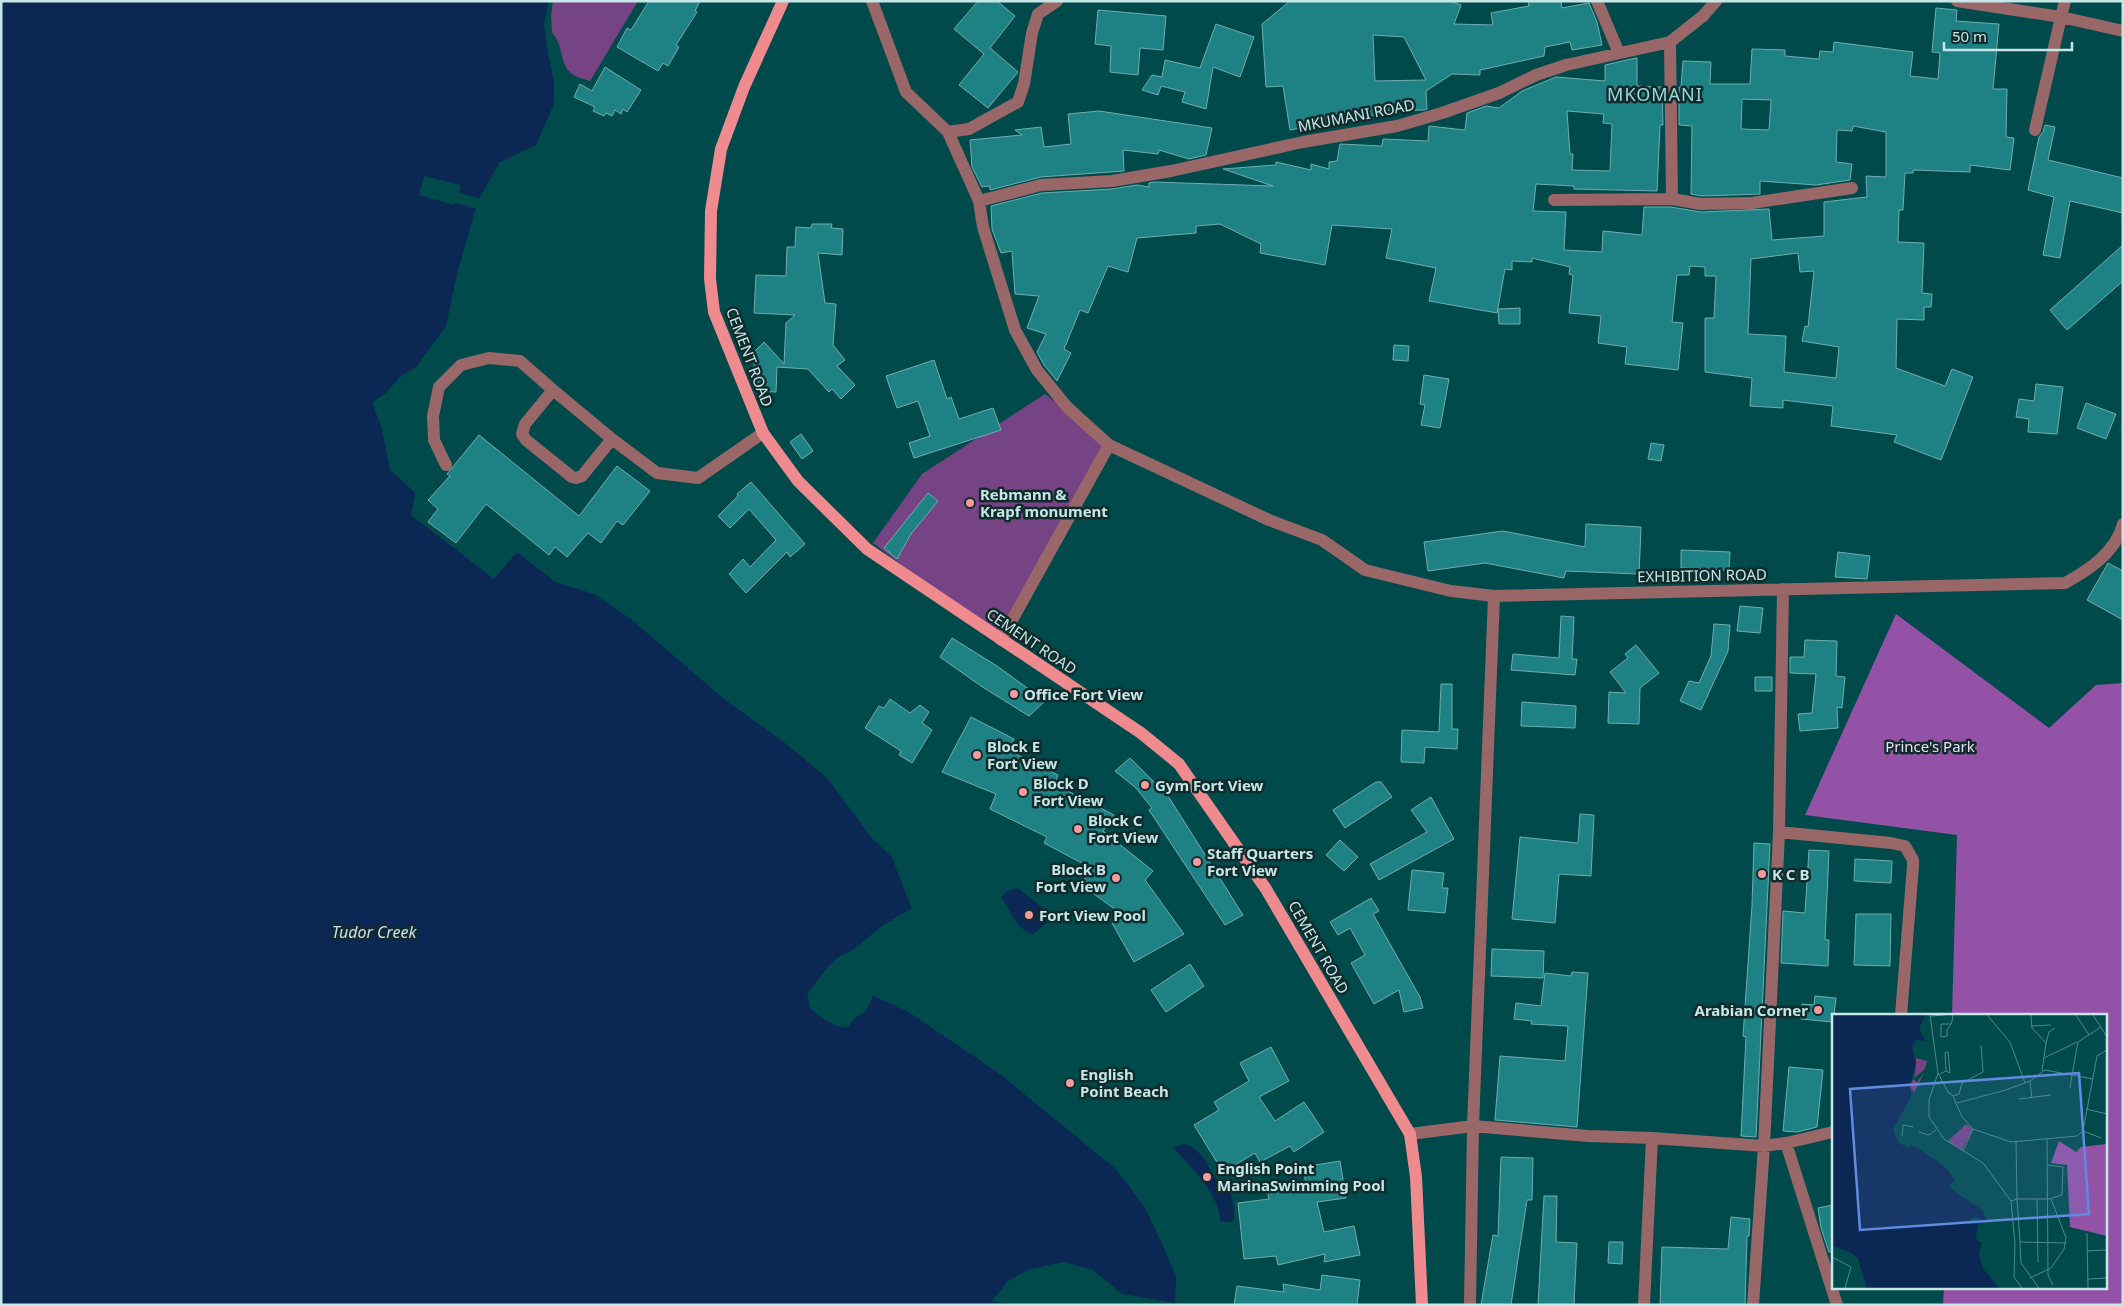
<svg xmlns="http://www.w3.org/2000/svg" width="2124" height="1306" viewBox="0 0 2124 1306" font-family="'Noto Sans',sans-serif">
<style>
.green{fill:#764385}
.forest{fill:#9452a7}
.water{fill:#0a2853}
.pier{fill:#004a4c}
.building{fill:#1e8285;stroke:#70adaf;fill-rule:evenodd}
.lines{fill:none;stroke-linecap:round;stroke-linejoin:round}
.minor{stroke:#996768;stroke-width:12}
.major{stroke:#ef8b8e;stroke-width:12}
.poi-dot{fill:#f59b9d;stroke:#112b2c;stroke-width:2}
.labels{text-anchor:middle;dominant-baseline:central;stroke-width:5;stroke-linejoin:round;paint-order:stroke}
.street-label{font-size:15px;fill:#c7e6e6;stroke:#112b2c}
.poi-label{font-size:15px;font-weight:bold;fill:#c7e6e6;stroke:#112b2c;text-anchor:start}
.park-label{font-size:15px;fill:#eddcf2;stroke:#112b2c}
.water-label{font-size:16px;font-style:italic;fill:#d0dff5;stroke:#112b2c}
.quarter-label{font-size:18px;letter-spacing:1px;fill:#99d8da;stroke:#112b2c}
.inset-road{fill:none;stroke:#50888a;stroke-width:1}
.view{fill:#618bde;fill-opacity:0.15;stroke:#618bde;stroke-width:2.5}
.inset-edge{fill:none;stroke:#c7e6e6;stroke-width:2.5}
</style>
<rect width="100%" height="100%" fill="#004a4c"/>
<path class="green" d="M553 1H638L590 81C584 79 575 77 571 73 559 63 564 45 552 33L551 16Z
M1045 394 1109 445 998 638 873 543 922 474Z"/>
<path class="forest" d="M1896 614 2049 728 2096 685 2123 683V1305H1943L1944 1287H2105V1015H1952L1957 835 1805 815Z"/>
<path class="water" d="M1 1H549L544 24 548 53 554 81V104L536 145 500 162 478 200 457 274 446 326 417 366 400 377 386 393 372 402 382 429 390 470 415 493 411 515 494 579 517 552 555 582 594 594 632 620 724 699 788 745 828 779 872 838 892 857 912 909 882 926 852 951 865 992 907 1011 1000 1074 1117 1170 1145 1208 1163 1246 1176 1276 1175 1303 1122 1294 1093 1270 1064 1262 1030 1269 1008 1281 992 1301 1010 1305H1Z
M1018 888 1044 909 1048 922 1033 934C1014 928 1012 911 1001 897L1008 891Z
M1185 1144C1205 1152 1206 1165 1218 1181 1220 1185 1224 1185 1227 1188 1234 1196 1234 1210 1234 1219L1230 1222 1221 1221C1217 1191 1192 1168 1173 1147Z"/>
<path class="pier" d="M424 176 461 185 459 193 482 199 478 209 455 203 454 205 419 195Z
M726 696 790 743 829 777 874 836 894 856 914 908 913 911 884 928 855 952 865 974 868 991 872 993V999L865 1012 855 1018 848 1027H839L825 1020 810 1008 807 994 826 969 838 957 852 951 882 926 912 908 892 857 872 838 828 779 788 745 724 699Z"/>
<path class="building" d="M649 1H700L695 11 697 12 676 45 679 47 668 66 663 63 658 71 617 47 627 28 631 30Z
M978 1H997L1015 16 990 48 1018 72 988 108 959 85 984 54 954 29Z
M1290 1H1450L1461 5 1454 24 1493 25 1491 13 1529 6 1528 1H1561L1562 8 1589 3 1597 22 1602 45 1572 50 1570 42 1545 47 1544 56 1480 70V75L1452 74 1426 91 1427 109 1425 110 1375 111 1376 115 1290 130 1283 86 1266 87 1262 24ZM1373 35 1404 37 1426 80 1375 81Z
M1936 8 1957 10 1956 21 1999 24 1993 89H2007L2006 137 2014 138 2010 170 1970 165V172L1913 170V173H1905L1903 210H1899L1898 242 1924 243 1922 293 1932 294 1931 307H1924V320L1897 319 1896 368 1945 386 1952 369 1973 377 1941 460 1894 442 1897 435 1831 426 1833 406 1783 400V408L1750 406 1752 378 1705 372V318H1714L1716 276H1705V267L1690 266 1689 275H1677L1672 322 1683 323 1678 370 1625 364 1627 347 1598 343 1601 316 1569 313 1573 275 1569 274 1570 267 1532 258V262L1512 261V270L1505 269 1497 313 1429 301 1436 268 1386 258 1392 229 1332 225 1325 265 1260 253 1261 244 1220 224 1196 226V233L1137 238 1128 272 1108 266 1088 313 1080 310 1064 349 1071 353 1057 381 1044 365 1037 352 1046 334 1027 328 1039 296 1015 294 1012 251 1001 253 992 229 991 206 1042 193 1112 189 1137 185 1149 187V183L1154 182 1273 186 1223 169 1276 165V162L1311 170V164L1329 169V162L1337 161 1340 144 1382 146 1383 139 1428 141 1429 126 1465 130 1467 113 1486 106 1499 108 1522 91 1556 77 1605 81V65L1636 58H1637V86L1662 87 1663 125H1660L1657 191 1574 189V186L1536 184 1533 211 1566 212 1564 250 1602 252 1603 231 1642 235 1644 207H1671L1701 212 1769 209 1772 240 1824 236V202L1867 197 1866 176 1886 177V132L1853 126 1852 131 1837 130 1836 162 1852 164 1850 180 1816 185 1760 181V194L1702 196 1691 194 1692 126 1679 125V87H1681L1683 61 1711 62 1710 84H1750L1752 49 1785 50V56L1819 59 1820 51 1833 52 1834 42 1913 52 1910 76 1938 79 1940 53 1932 52ZM1742 99 1771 100 1769 130 1741 129ZM1567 111 1604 114 1603 123 1612 124 1610 171 1572 170 1573 154H1570ZM1798 253 1800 272 1814 271 1808 327 1805 326 1802 341 1839 347 1836 378 1784 372 1786 336 1748 334 1751 259Z
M1098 10 1166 16 1163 50 1140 48 1138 75 1110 72 1111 46 1095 44Z
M1216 24 1254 37 1240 77 1213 67 1206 109 1182 102 1185 92 1161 86 1158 95 1142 90 1152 75 1162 77 1165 60 1200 68Z
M605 67 641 90 627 112 623 109 621 114 615 110 612 116 606 113 604 116 593 111 595 107 574 97 580 84 592 91Z
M1099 111 1212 128 1206 155 1189 159 1159 150 1158 154 1123 150 1124 171 1041 177 990 190V186L982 187 972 167 970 140 1022 135 1015 130 1041 127 1044 147 1071 144 1068 114Z
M2045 125 2055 127 2048 160 2123 178V213L2070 201 2060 258 2043 255 2054 197 2028 190 2039 137 2043 132Z
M812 224H832L831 228 843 229 842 255 818 253 825 303 836 304 833 345 845 360 837 366 855 385 841 399 832 389 829 392 808 369 777 367 776 392 755 391 754 388V352L764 342 784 364 786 323 795 315 754 313 756 275 786 276 787 247H795L796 227 811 228Z
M2123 245V281L2067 330 2050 310Z
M1520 308V324H1499L1498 309Z
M1394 345 1409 346 1408 361 1393 360Z
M934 360 947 399 951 397 959 419 993 408 1001 430 914 458 909 443 930 436 918 401 897 408 886 376Z
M1424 375 1449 379 1440 428 1421 425 1425 405 1420 404Z
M2036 384 2063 387 2057 434 2028 432 2029 419 2016 417 2019 399 2034 401Z
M2086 403 2116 414 2106 439 2077 428Z
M801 434 813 451 802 459 790 442Z
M479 435 579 516 617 466 650 491 623 525 617 521 601 543 588 533 567 557 555 547 549 555 486 504 456 543 428 522 438 509 428 500 450 476 447 474Z
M1651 443 1664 445 1661 461 1648 459Z
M751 482 805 544 790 557 787 552 746 593 729 574 743 559 750 567 776 540 749 509 730 528 718 516 738 496 737 494Z
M928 493 938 501 911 534 897 559 884 548Z
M1586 524 1641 527 1639 574 1566 571 1564 578 1485 563 1428 571 1424 542 1503 531 1585 547Z
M1681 550 1730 552 1729 570 1681 568Z
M1838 552 1870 556 1867 579 1835 577Z
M2108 563 2123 571V620L2087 600Z
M1740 606 1763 608 1760 633 1737 631Z
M1561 616 1574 617 1572 659H1577L1575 675 1511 670 1513 654 1559 658Z
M1714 624 1730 625 1728 651 1701 710 1680 701 1689 681 1699 683 1711 656Z
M952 638 997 666 1045 701 1029 716 981 686 940 657Z
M1805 640 1837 641 1836 676 1845 677 1842 708 1837 707 1838 728 1800 731 1798 714 1812 713 1816 674 1790 673V657H1804Z
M1636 645 1659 673 1640 688 1639 724 1608 723 1609 692 1626 693 1610 672 1628 658 1625 654Z
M1755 677H1772V691H1755Z
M1441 684H1452V729H1458L1457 749 1425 747 1424 763 1401 762 1402 730 1439 732Z
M890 699 910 713 920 705 929 712 922 723 932 730 912 763 899 755 901 751 865 728 879 706 884 708Z
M1522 702 1576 706 1575 728 1521 726Z
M971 717 1014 739 1008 750 1058 775 1054 784 1114 815 1103 831 1153 871 1145 880 1184 934 1134 962 1112 923 1123 915 1080 884 1093 869 1044 843 1047 837 990 809 996 794 942 772Z
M1130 758 1168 796 1243 915 1225 925 1149 810 1152 808 1136 788 1115 771Z
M1376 782H1381L1392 797 1345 828 1333 810Z
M1431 797 1454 839 1379 880 1370 864 1427 832 1411 810Z
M1580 814 1594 815 1591 876 1559 874 1555 923 1512 919 1520 837 1578 843Z
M1340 840 1358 857 1344 871 1326 855Z
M1754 843 1770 844 1756 1137 1741 1136 1746 1037 1743 1036 1752 905Z
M1809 850 1829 851 1825 940H1829L1828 966 1781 963 1783 911 1805 913Z
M1855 859 1892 861 1891 883 1854 881Z
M1412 870 1444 873 1442 888H1448L1445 913 1408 910Z
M1371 898 1379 911 1373 914 1420 997 1423 1008 1404 1012 1399 990 1374 1004 1351 963 1365 955 1350 928 1338 935 1330 922Z
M1856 914H1891L1890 966 1854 965Z
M1492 949 1544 951 1543 978 1491 976Z
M1190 964 1204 986 1166 1012 1151 990Z
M1572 972 1588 973 1577 1127 1495 1120 1500 1056 1565 1061 1568 1026 1531 1024 1532 1021 1514 1019 1516 1003 1541 1006 1545 973 1571 976Z
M1815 996 1836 998 1833 1022 1801 1019 1802 1004 1814 1005Z
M1271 1047 1289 1081 1259 1097 1275 1121 1304 1102 1324 1132 1294 1152 1290 1146 1260 1162 1255 1153 1223 1172 1194 1125 1219 1110 1214 1102 1249 1081 1240 1063Z
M1789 1067 1823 1070 1817 1127 1797 1132 1783 1131Z
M1501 1157 1533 1158 1532 1200H1527L1511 1305H1481L1493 1235 1498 1236Z
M1340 1161 1346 1198 1317 1202 1324 1232 1354 1226 1360 1255 1324 1262 1325 1254 1278 1265 1276 1256 1244 1259 1238 1203 1269 1199 1267 1190 1306 1184 1303 1167Z
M1544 1196H1557L1556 1242 1577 1243 1574 1305H1538Z
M1833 1205V1252H1829L1821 1228 1818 1208Z
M1731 1217 1750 1219 1749 1236H1747L1745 1305H1660L1662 1247 1728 1249Z
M1609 1242H1623L1622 1264 1608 1263Z
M1322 1275 1360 1280 1357 1305H1234L1237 1286 1284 1292 1283 1284 1320 1290Z"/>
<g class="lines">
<path class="minor" d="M872 1 906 92 948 132 969 129 1018 102 1024 84 1032 33 1038 14 1057 1
M1597 1 1619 53
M1957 1 2061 17 2035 130
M2065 1 2061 17 2123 31
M1670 42 1672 199
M948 132 979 201 983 227 1015 330 1037 370 1067 407 1109 445 1001 640
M1554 200 1672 199 1701 204 1752 203 1852 188
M979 201 1041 185 1112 181 1171 171 1303 142 1397 126 1442 113 1499 93 1536 75 1566 65 1670 42 1703 16 1716 1
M553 390 612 439 582 476 576 478 572 477 526 440 522 434 525 424Z
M612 439 657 473 698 478 763 433
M1109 445 1269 520 1322 540 1365 570 1451 591 1494 596 2065 583C2089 570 2116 552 2123 524
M446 465 434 440 433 416 439 387 461 365 489 358 520 361 553 390
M1494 596 1473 1126 1588 1136 1652 1138 1764 1146 1786 1143 1833 1132
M1779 832 1891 843 1905 846 1913 860V866L1901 1015
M1410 1134 1473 1126 1470 1305
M1786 1143 1837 1305
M1644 1305 1652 1138
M1753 1305 1764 1146 1779 832 1783 589"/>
<path class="major" d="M783 1 744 87 721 149 711 211 710 279 714 312 763 433 798 481 867 549 1141 733 1179 764 1266 889 1410 1134 1416 1177 1422 1305"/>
</g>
<g class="poi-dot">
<circle cx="970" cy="503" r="5"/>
<circle cx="1014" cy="694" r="5"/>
<circle cx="977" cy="755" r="5"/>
<circle cx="1145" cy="785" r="5"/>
<circle cx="1023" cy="792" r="5"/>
<circle cx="1078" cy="829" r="5"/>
<circle cx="1197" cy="862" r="5"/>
<circle cx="1762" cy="874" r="5"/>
<circle cx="1116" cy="878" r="5"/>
<circle cx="1029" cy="915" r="5"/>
<circle cx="1818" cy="1010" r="5"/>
<circle cx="1070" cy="1083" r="5"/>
<circle cx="1207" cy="1177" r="5"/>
</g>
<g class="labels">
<g class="street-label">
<text transform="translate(1356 115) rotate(-11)">MKUMANI ROAD</text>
<text transform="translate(750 357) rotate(69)">CEMENT ROAD</text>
<text transform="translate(1702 575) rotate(-1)">EXHIBITION ROAD</text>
<text transform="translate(1032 641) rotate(34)">CEMENT ROAD</text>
<text transform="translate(1319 947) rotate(60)">CEMENT ROAD</text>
</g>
<g class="poi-label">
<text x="980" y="494">Rebmann &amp;<tspan x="980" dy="17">Krapf monument</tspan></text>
<text x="1024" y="694">Office Fort View</text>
<text x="987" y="746">Block E<tspan x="987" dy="17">Fort View</tspan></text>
<text x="1033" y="783">Block D<tspan x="1033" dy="17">Fort View</tspan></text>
<text x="1155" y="785">Gym Fort View</text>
<text x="1088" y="820">Block C<tspan x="1088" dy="17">Fort View</tspan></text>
<text x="1207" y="853">Staff Quarters<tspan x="1207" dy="17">Fort View</tspan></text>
<text x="1106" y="869" text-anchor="end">Block B<tspan x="1106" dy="17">Fort View</tspan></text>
<text x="1772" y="874">K C B</text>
<text x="1039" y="915">Fort View Pool</text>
<text x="1808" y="1010" text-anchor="end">Arabian Corner</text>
<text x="1080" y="1074">English<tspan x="1080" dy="17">Point Beach</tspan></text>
<text x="1217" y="1168">English Point<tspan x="1217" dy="17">MarinaSwimming Pool</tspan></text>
</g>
<g class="park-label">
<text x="1930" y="746">Prince's Park</text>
</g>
<g class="water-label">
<text x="374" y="932">Tudor Creek</text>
</g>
<g class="quarter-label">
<text x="1655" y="94">MKOMANI</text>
</g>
</g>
<g transform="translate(1832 1014)">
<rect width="275" height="275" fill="#004a4c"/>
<path d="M84 44 95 47 93 55 81 65 85 68 92 59 82 79 78 73 83 60ZM134 110 141 115 130 136 116 127Z" fill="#764385"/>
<path d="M227 127 244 138 249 133 275 130V222L238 213 235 151 219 149Z" fill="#9452a7"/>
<path d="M0 1H93L87 15 94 27 84 26 80 32 84 50 78 69 79 82 61 116 66 128 76 134 78 131 87 135 113 153 123 166 117 171 119 175 151 197 155 207 142 203 135 208 146 210 144 221 145 227 149 228 147 242 151 254 167 274H35L26 245 18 238 0 232Z" fill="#0a2853"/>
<path class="inset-road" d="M98 1 106 59 97 86V103L112 125 151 149 179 187 183 230 182 263 190 274M155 1 178 28 193 69M199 1 200 14 214 29 210 57M244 1 257 21M261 1 275 23M98 2 113 1M119 10H109V23L115 22V16L119 10 120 7 121 1M199 12 219 11M214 29 217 18 223 14M212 44 245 28M114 57 118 59 116 38M106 59 116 78 121 82 127 80 130 69 151 58 149 31M108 60 114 57 113 39 116 38M261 65 240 61 246 28 269 13M198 67 200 84M121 82 130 103 141 115 131 137M187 85 219 81M125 89 174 76 198 67 213 56 240 61 238 74M254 95 275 100M141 115 179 128 245 122 251 117 265 42 275 36M251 117 269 124M87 118 97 121 104 116M70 122 71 111 81 113M215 125 216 261 221 271M184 128 185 185H217L230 181 231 153 216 151M205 185 206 248M179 187 185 185 188 228M255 219 256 274M255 237 275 236M0 243 19 253 13 274M198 264 219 254 232 235 234 224 219 185M256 265 275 264M207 274 189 249 188 228 234 229"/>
<path class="view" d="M247 59 257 200 28 216 18 75Z"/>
<rect width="275" height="275" class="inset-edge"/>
</g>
<rect width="2124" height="1306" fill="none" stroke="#c7e6e6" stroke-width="5"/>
<path d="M1944 42v8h128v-8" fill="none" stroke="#c7e6e6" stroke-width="2.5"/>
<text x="1952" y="42" font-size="15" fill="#c7e6e6" stroke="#112b2c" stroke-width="4" paint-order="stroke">50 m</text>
</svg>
